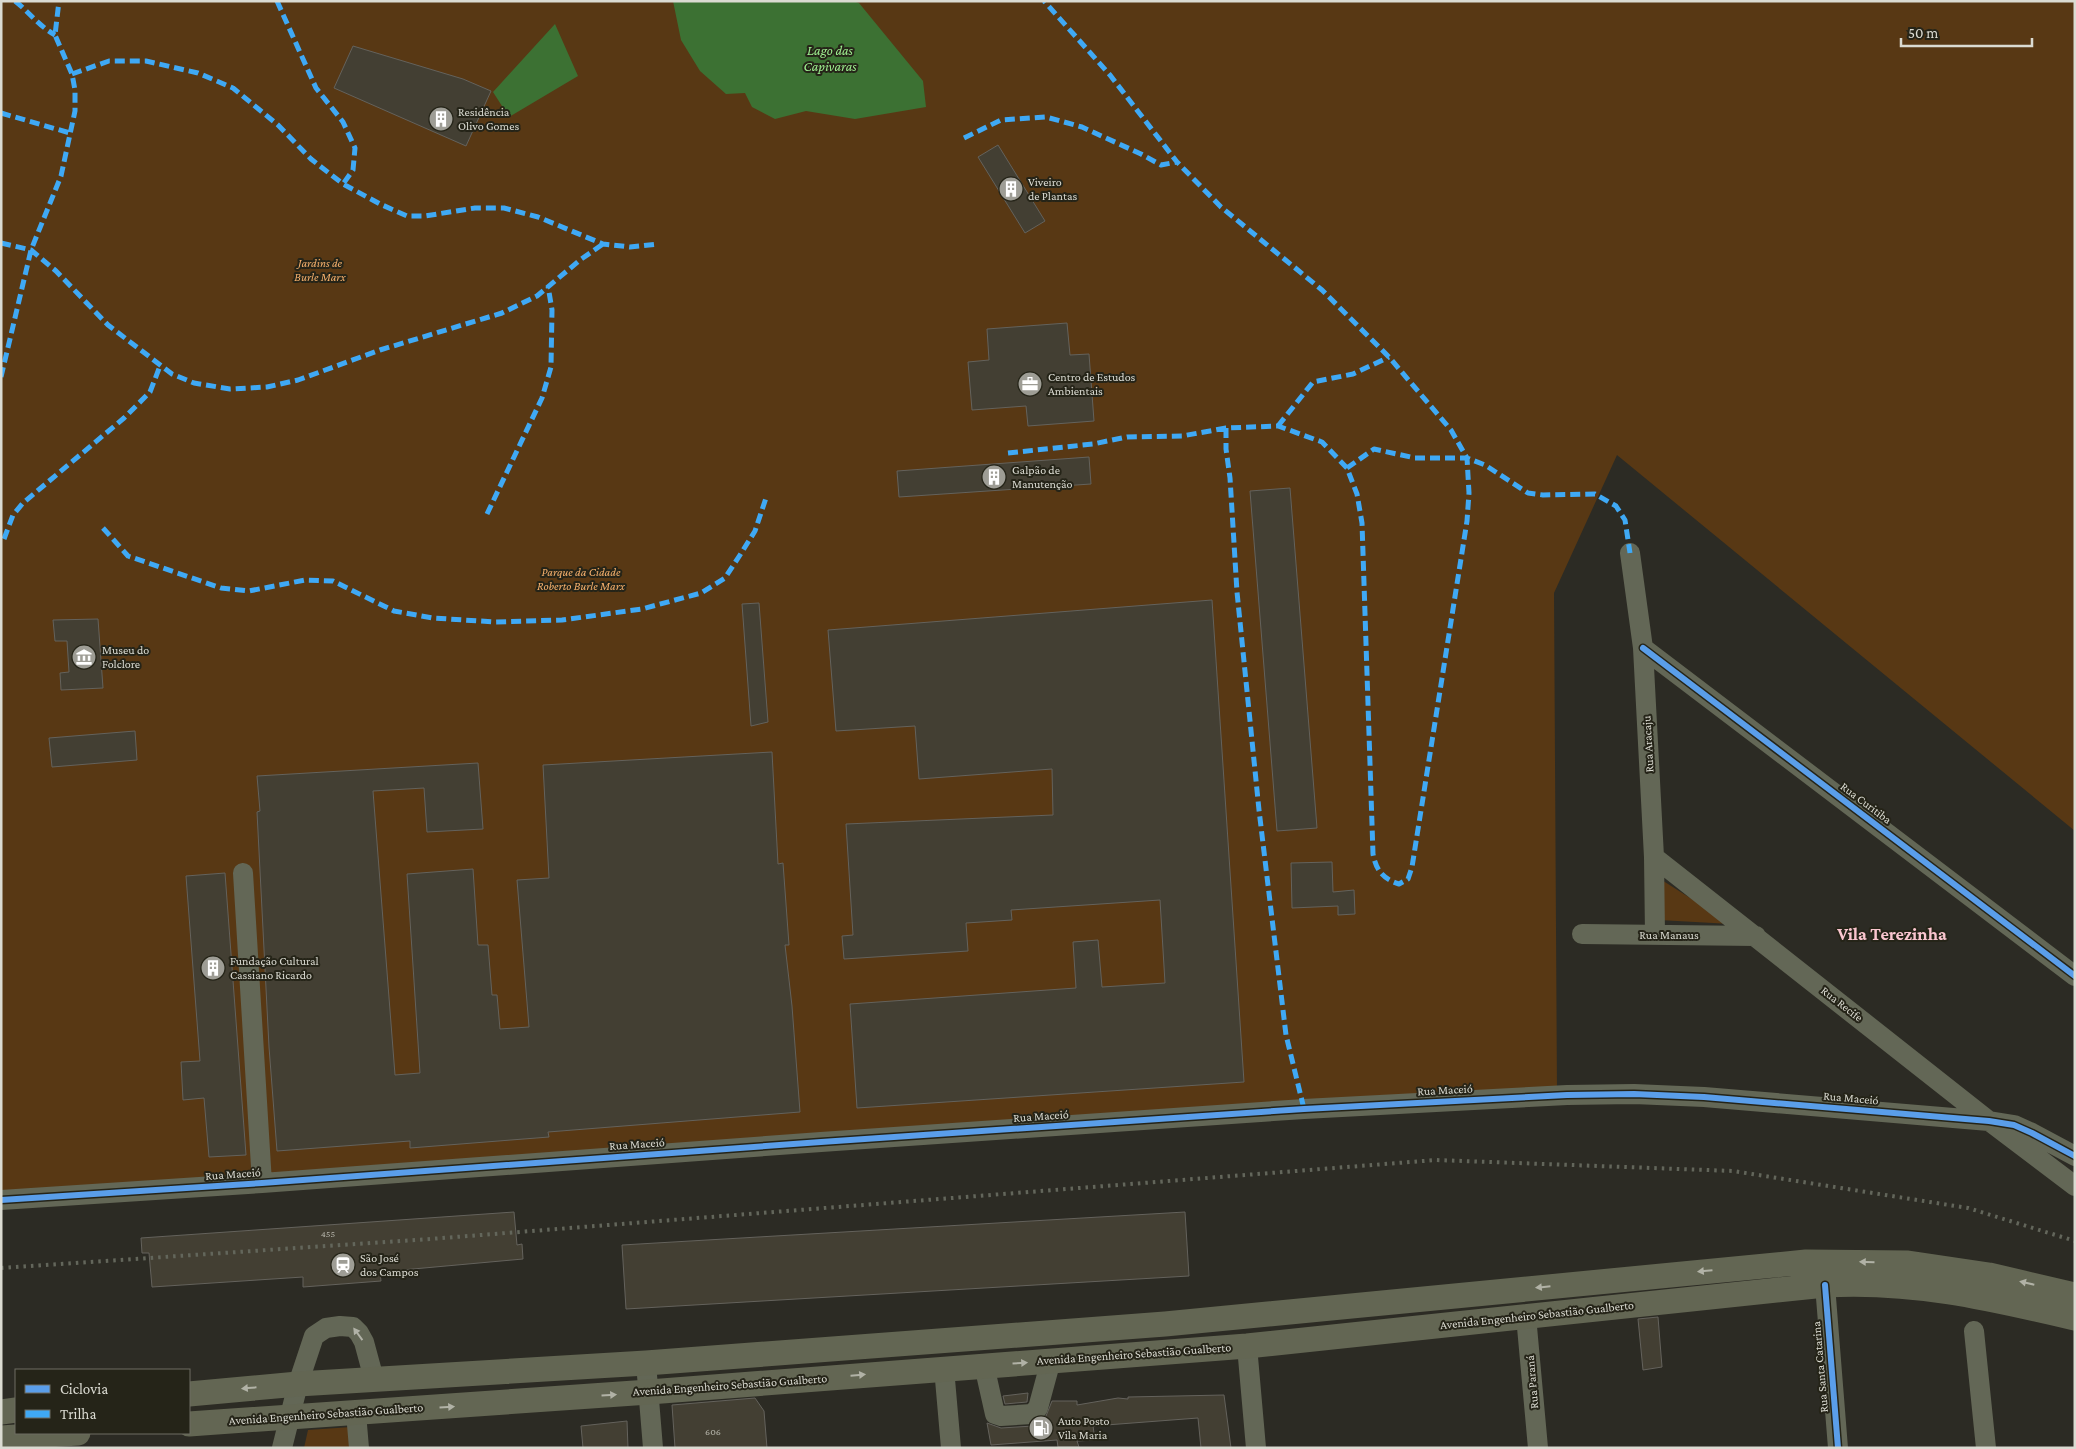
<svg xmlns="http://www.w3.org/2000/svg" width="2076" height="1449" viewBox="0 0 2076 1449" font-family="'Crimson Pro',serif">
<style>
.green{fill:#583814}
.water{fill:#3c7133}
.building{fill:#433f33;stroke:#64625c}
.lines{fill:none;stroke-linecap:round;stroke-linejoin:round}
.minor{stroke:#636756;stroke-width:20}
.major{stroke:#636653;stroke-width:25}
.rail{stroke:#63665b;stroke-width:4;stroke-dasharray:2.5 5;stroke-linecap:butt}
.quiet{stroke:#3fa9f5;stroke-width:5;stroke-dasharray:10 5;stroke-linecap:butt}
.cycleway-casing{stroke:#252418;stroke-width:9}
.cycleway{stroke:#5a9eea;stroke-width:6}
.oneway{fill:#b1b2a6}
.oneway2{fill:#b1b2a7}
.labels{text-anchor:middle;dominant-baseline:central;stroke-width:4;stroke-linejoin:round;paint-order:stroke}
.number-label{font-size:10px;fill:#b5b4aa}
.poi-label{font-size:12px;fill:#dbdbd2;stroke:#252418;text-anchor:start}
.park-label{font-size:12px;font-style:italic;fill:#f6b06c;stroke:#252418}
.street-label{font-size:12px;fill:#dbdbd2;stroke:#252418}
.water-label{font-size:14px;font-style:italic;fill:#9eee90;stroke:#252418}
.district-label{font-size:18px;font-weight:bold;fill:#fac6cf;stroke:#252418}
</style>
<rect width="100%" height="100%" fill="#2c2b24"/>
<path class="green" d="M1 1H2075V831L1617 455 1554 593 1557 1093 1 1195Z
M1657 877 1731 924 1659 920Z
M351 1427 353 1448H304L308 1430Z"/>
<path class="water" d="M673 1H853L859 3 923 81 926 107 855 119 806 111 775 119 752 107 745 93 726 94 700 71 681 40Z
M555 24 578 76 509 117 493 92Z"/>
<path class="building" d="M353 46 463 79 491 91 466 146 334 88Z
M998 145 1045 221 1025 233 978 157Z
M1067 323 1070 355 1089 354 1094 421 1028 426 1026 406 972 410 968 362 989 360 987 329Z
M1089 457 1091 484 899 497 897 471Z
M1290 488 1317 828 1277 831 1250 491Z
M1212 600 1244 1082 857 1108 850 1004 1076 988 1073 942 1098 940 1102 987 1165 983 1160 900 1011 910 1012 920 966 923 968 951 844 959 842 936 853 935 846 824 1053 815 1052 769 919 779 915 726 836 731 828 630Z
M759 603 768 722 751 726 742 604Z
M98 619 103 688 61 690 60 673 69 672 67 641H55L53 620Z
M135 731 137 760 52 767 49 738Z
M772 752 778 864 783 863 789 945H785L792 1006 800 1112 548 1132 549 1137 410 1148V1141L277 1151 269 1047 257 812 260 811 257 776 478 763 483 829 427 832 424 788 373 791 395 1075 420 1073 407 874 473 869 478 945H488L492 995H497L500 1029 529 1027 517 880 549 878 543 765Z
M1332 862 1333 892 1354 890 1355 914 1338 915V906L1292 908 1291 863Z
M225 873 246 1155 209 1157 204 1098 183 1100 181 1062 200 1061 186 876Z
M514 1212 517 1245 522 1244 523 1259 380 1272 381 1281 303 1287V1277L152 1287 149 1253H142L141 1238Z
M1185 1212 1189 1276 626 1309 622 1245Z
M1658 1317 1662 1367 1643 1370 1638 1319Z
M1028 1393 1027 1402 1005 1404 1003 1396Z
M1224 1395 1231 1448H1201L1198 1418 1093 1426 1095 1440 1077 1441 1079 1447H1058L1057 1440 991 1445 987 1423 1001 1428 1033 1426 1046 1416 1052 1401H1077V1405L1118 1398 1128 1399V1397Z
M755 1398 764 1411 767 1448H675L672 1405Z
M627 1421 628 1448H583L581 1426Z"/>
<g class="lines">
<path class="minor" d="M1630 553 1643 648 1654 857 1655 935
M1643 648 2075 976
M1654 857 1989 1121 2075 1186
M243 873 262 1183
M1582 934 1756 936
M1 1200 262 1183 821 1142 1304 1109 1567 1095 1634 1094 1704 1097 1989 1121 2014 1125 2032 1133 2075 1156
M1825 1285 1838 1448
M1526 1316 1538 1448
M1974 1331 1986 1448
M1247 1346 1256 1448
M646 1363 653 1448
M984 1365 995 1414 1001 1416 1032 1414 1038 1408 1051 1360
M944 1368 951 1448
M356 1413 359 1448
M282 1448 298 1384 314 1336 326 1328 340 1326 353 1327 359 1333 364 1342 374 1379"/>
<path class="major" d="M189 1394 298 1384 646 1363 1165 1324 1806 1262 1908 1263 1989 1275 2075 1295
M1 1412 16 1410
M189 1424 649 1392 1247 1346 1825 1285C1913 1280 1989 1298 2075 1318
M1 1438 78 1433"/>
<path class="rail" d="M1 1268 430 1239 1436 1160 1733 1171 1968 1208 2075 1241"/>
<path class="quiet" d="M15 1C29 12 39 26 55 35
M277 1 316 88 343 122 355 148 353 170 343 184
M72 74 109 61H146L198 73 233 88 278 125 311 159 343 184 380 204 407 216H425L475 208H504L538 217 603 244 630 247 658 244
M1 113 70 133
M964 138 1001 120 1046 117 1082 127 1141 154 1161 165 1177 162
M1 243 31 250 56 271 108 325 172 374 194 383 230 389 267 387 298 380 380 350 502 313 537 296 580 260 603 244
M1 377 31 250 61 176 75 111V90L72 74 55 35 59 1
M1278 426 1313 382 1353 374 1389 357
M1226 428V449L1230 478 1237 592 1259 810 1286 1035 1304 1109
M1008 453 1093 444 1127 437 1182 436 1226 428 1278 426 1322 442 1347 468 1357 494 1362 523 1373 854C1376 870 1383 879 1399 884L1408 879 1412 867 1467 521 1469 493 1467 458 1451 430 1389 357 1322 290 1221 207 1177 162 1110 75 1044 1
M1347 468 1374 449 1415 458H1467L1485 465 1528 493 1543 495 1595 494 1616 506 1625 520 1630 553
M487 514 542 398 551 367 552 310 548 286
M103 528 128 556 221 588 249 591 305 580 333 581 394 611 433 618 495 622 562 620 642 609 701 593 725 578 740 555 755 531 766 498
M4 539 13 515 23 503 124 418 150 392 160 366"/>
<defs>
<path id="cycleway" d="M1643 648 2075 976
M1 1200 262 1183 821 1142 1304 1109 1567 1095 1634 1094 1704 1097 1989 1121 2014 1125 2032 1133 2075 1156
M1825 1285 1838 1448"/>
</defs>
<use href="#cycleway" class="cycleway-casing"/>
<use href="#cycleway" class="cycleway"/>
</g>
<defs><path id="oneway-solid" d="M-6-.8H1V-3.2L6.5 0L1 3.2V.8H-6Z" transform="scale(1.25)"/></defs>
<g class="oneway">
<use href="#oneway-solid" transform="translate(1867 1262) rotate(-179)"/>
<use href="#oneway-solid" transform="translate(1705 1271) rotate(175)"/>
<use href="#oneway-solid" transform="translate(2027 1283) rotate(-167)"/>
<use href="#oneway-solid" transform="translate(1543 1287) rotate(174)"/>
<use href="#oneway-solid" transform="translate(1020 1363) rotate(-4)"/>
<use href="#oneway-solid" transform="translate(858 1375) rotate(-5)"/>
<use href="#oneway-solid" transform="translate(249 1388) rotate(175)"/>
<use href="#oneway-solid" transform="translate(609 1395) rotate(-4)"/>
<use href="#oneway-solid" transform="translate(447 1407) rotate(-4)"/>
</g>
<use class="oneway2" href="#oneway-solid" transform="translate(358 1334) rotate(-126)"/>
<defs>
<symbol id="building-disc" viewBox="-11 -11 22 22"><circle r="9.5" fill="#9e9d95" stroke="#252418"/><path d="M-4-6H4V6H1V3H-1V6H-4ZM-2.5-4.3h1.7v1.8h-1.7ZM.8-4.3h1.7v1.8H.8ZM-2.5-1h1.7V.8h-1.7ZM.8-1h1.7V.8H.8Z" fill="#fff"/></symbol>
<symbol id="office-disc" viewBox="-11 -11 22 22"><circle r="9.5" fill="#9e9d95" stroke="#252418"/><path d="M-6-3h4V-5.5h4V-3h4V5H-6ZM-1-4.5V-3h2v-1.5ZM-6 0V1H6V0Z" fill="#fff"/></symbol>
<symbol id="museum-disc" viewBox="-11 -11 22 22"><circle r="9.5" fill="#9e9d95" stroke="#252418"/><path d="M0-6L6-3V-2H-6V-3ZM-5-1h2V3h-2ZM-1-1h2V3h-2ZM3-1h2V3H3ZM-6 4H6V6H-6Z" fill="#fff"/></symbol>
<symbol id="station-disc" viewBox="-11 -11 22 22"><circle r="9.5" fill="#9e9d95" stroke="#252418"/><path d="M-3-6H3Q5-6 5-4V2Q5 4 3 4L4.5 6H3L1.5 4h-3L-3 6H-4.5L-3 4Q-5 4-5 2V-4Q-5-6-3-6ZM-3.5-4v3h7v-3ZM-3.5 1v1.5H-2V1ZM2 1v1.5H3.5V1Z" fill="#fff"/></symbol>
<symbol id="fuel-disc" viewBox="-11 -11 22 22"><circle r="9.5" fill="#9e9d95" stroke="#252418"/><path d="M-5.5-6h7V0h2V4h1.3V-2.5L3-4.5l.8-.8L6-3V5H2.5V1h-1V6h-7ZM-4.2-4.7v3.2H.2V-4.7Z" fill="#fff"/></symbol>
</defs>
<g fill-rule="evenodd">
<use href="#building-disc" x="427" y="105" width="28" height="28"/>
<use href="#building-disc" x="997" y="175" width="28" height="28"/>
<use href="#office-disc" x="1016" y="370" width="28" height="28"/>
<use href="#building-disc" x="980" y="463" width="28" height="28"/>
<use href="#museum-disc" x="70" y="643" width="28" height="28"/>
<use href="#building-disc" x="199" y="954" width="28" height="28"/>
<use href="#station-disc" x="329" y="1251" width="28" height="28"/>
<use href="#fuel-disc" x="1027" y="1414" width="28" height="28"/>
</g>
<g class="labels">
<g class="number-label">
<text x="328" y="1233">455</text>
<text x="713" y="1431">606</text>
</g>
<g class="poi-label">
<text x="458" y="112">Residência<tspan x="458" dy="14">Olivo Gomes</tspan></text>
<text x="1028" y="182">Viveiro<tspan x="1028" dy="14">de Plantas</tspan></text>
<text x="1048" y="377">Centro de Estudos<tspan x="1048" dy="14">Ambientais</tspan></text>
<text x="1012" y="470">Galpão de<tspan x="1012" dy="14">Manutenção</tspan></text>
<text x="102" y="650">Museu do<tspan x="102" dy="14">Folclore</tspan></text>
<text x="230" y="961">Fundação Cultural<tspan x="230" dy="14">Cassiano Ricardo</tspan></text>
<text x="360" y="1258">São José<tspan x="360" dy="14">dos Campos</tspan></text>
<text x="1058" y="1421">Auto Posto<tspan x="1058" dy="14">Vila Maria</tspan></text>
</g>
<g class="park-label">
<text x="320" y="263">Jardins de<tspan x="320" dy="14">Burle Marx</tspan></text>
<text x="581" y="572">Parque da Cidade<tspan x="581" dy="14">Roberto Burle Marx</tspan></text>
</g>
<g class="street-label">
<text transform="translate(1648 744) rotate(-93)">Rua Aracaju</text>
<text transform="translate(1866 803) rotate(37)">Rua Curitiba</text>
<text x="1669" y="935">Rua Manaus</text>
<text transform="translate(1842 1004) rotate(38)">Rua Recife</text>
<text transform="translate(1445 1090) rotate(-3)">Rua Maceió</text>
<text transform="translate(1851 1098) rotate(5)">Rua Maceió</text>
<text transform="translate(1041 1116) rotate(-4)">Rua Maceió</text>
<text transform="translate(637 1144) rotate(-4)">Rua Maceió</text>
<text transform="translate(233 1174) rotate(-4)">Rua Maceió</text>
<text transform="translate(1537 1315) rotate(-6)">Avenida Engenheiro Sebastião Gualberto</text>
<text transform="translate(1134 1354) rotate(-4)">Avenida Engenheiro Sebastião Gualberto</text>
<text transform="translate(1820 1367) rotate(-95)">Rua Santa Catarina</text>
<text transform="translate(1532 1382) rotate(-95)">Rua Paraná</text>
<text transform="translate(730 1385) rotate(-4)">Avenida Engenheiro Sebastião Gualberto</text>
<text transform="translate(326 1414) rotate(-4)">Avenida Engenheiro Sebastião Gualberto</text>
</g>
<g class="water-label">
<text x="830" y="50">Lago das<tspan x="830" dy="16">Capivaras</tspan></text>
</g>
<g class="district-label">
<text x="1892" y="934">Vila Terezinha</text>
</g>
</g>
<rect width="2076" height="1449" fill="none" stroke="#dbdbd2" stroke-width="5"/>
<rect x="15" y="1369" width="175" height="65" fill="#252418" stroke="#6e6d62"/>
<rect x="25" y="1385" width="25" height="8" fill="#5a9eea" stroke="#6e6d62"/>
<text x="60" y="1394" font-size="15" fill="#dbdbd2">Ciclovia</text>
<rect x="25" y="1410" width="25" height="8" fill="#3fa9f5" stroke="#6e6d62"/>
<text x="60" y="1419" font-size="15" fill="#dbdbd2">Trilha</text>
<path d="M1901 38v8h131v-8" fill="none" stroke="#dbdbd2" stroke-width="2.5"/>
<text x="1908" y="38" font-size="15" fill="#dbdbd2" stroke="#252418" stroke-width="4" paint-order="stroke">50 m</text>
</svg>
